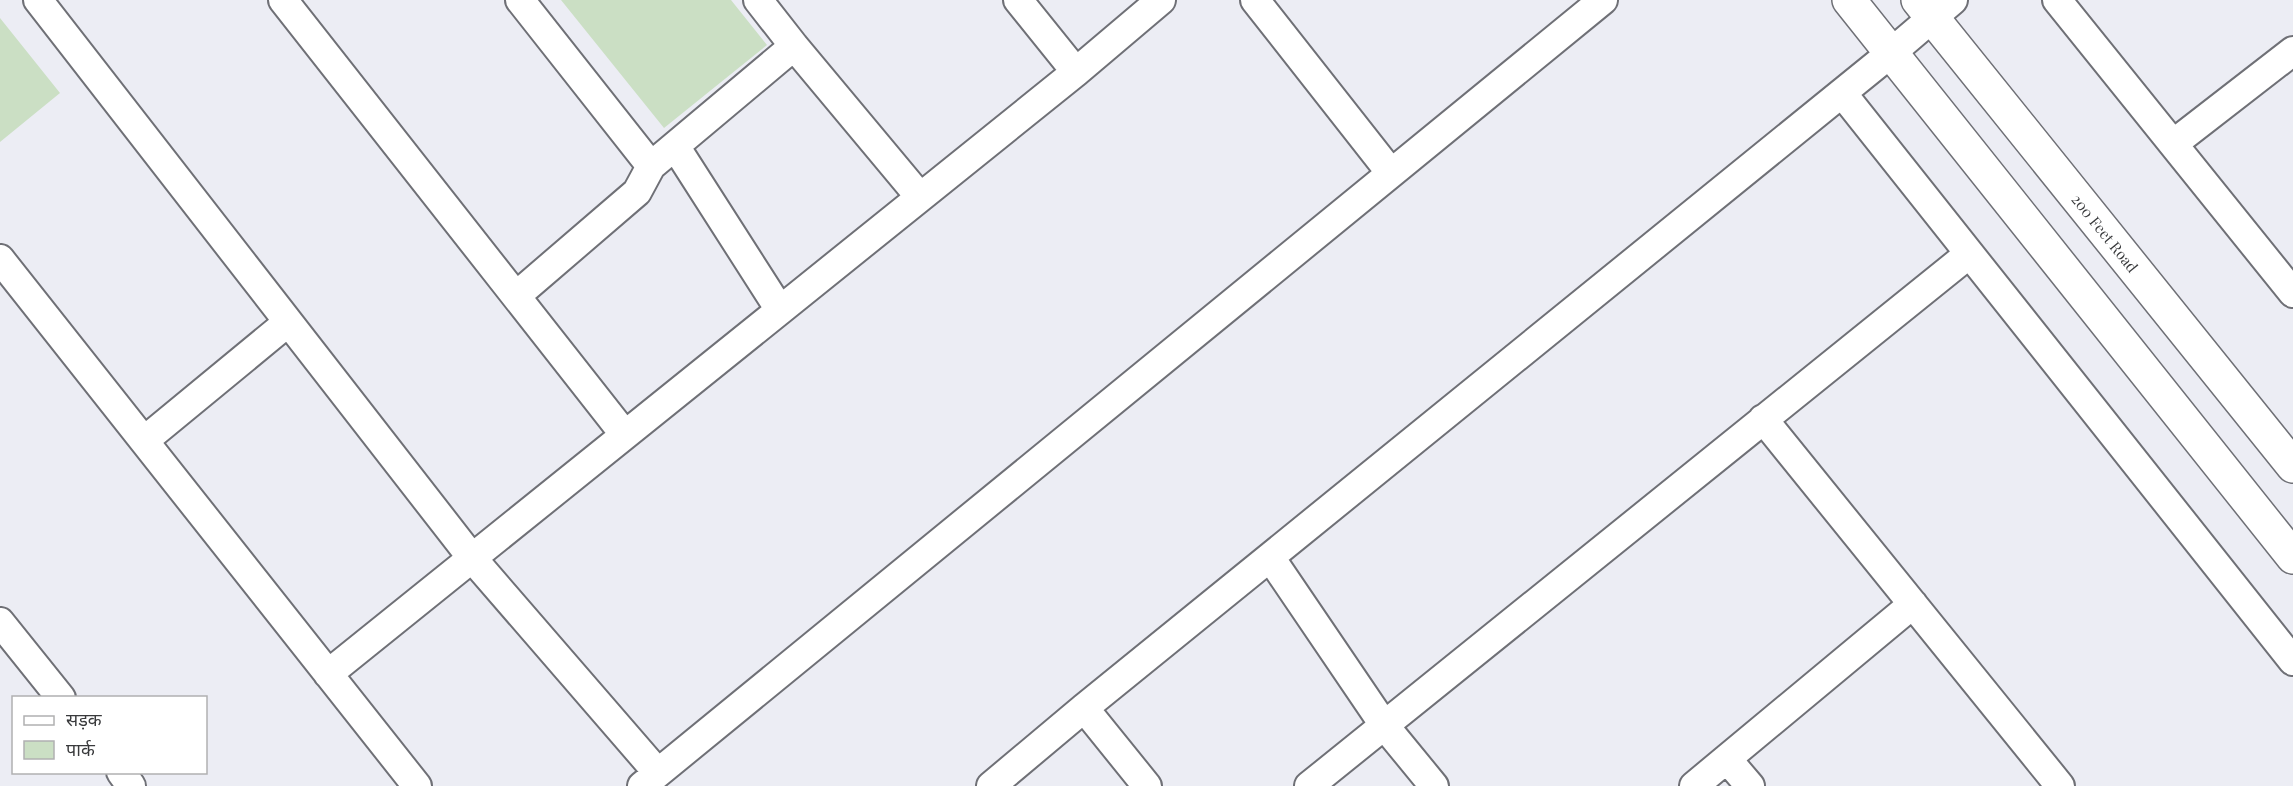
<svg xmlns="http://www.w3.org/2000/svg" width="2293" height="786" viewBox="0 0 2293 786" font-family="'Playfair Display','Noto Sans Devanagari',serif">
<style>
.green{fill:#cbdfc4}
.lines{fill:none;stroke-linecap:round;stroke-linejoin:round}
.street-casing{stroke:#6f7076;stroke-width:32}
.secondary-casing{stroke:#6f7076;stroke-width:36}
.street{stroke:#fff;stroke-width:28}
.secondary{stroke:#fff;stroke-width:33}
.labels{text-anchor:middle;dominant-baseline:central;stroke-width:6;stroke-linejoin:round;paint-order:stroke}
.street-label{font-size:15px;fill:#393a3c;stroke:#fff}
</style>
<rect width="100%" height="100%" fill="#ecedf4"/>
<path class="green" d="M561 0H731L767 45 664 128Z
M0 18 60 93 0 142Z"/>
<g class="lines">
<defs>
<path id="street" d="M38 0 472 558 658 773
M283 0 625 435
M520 0 651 166
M758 0 794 46 920 197
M1018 0 1076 72 1161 0
M1255 0 1391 173
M2057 0 2293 293
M1842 93 2293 661
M2173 144 2293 51
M675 146 780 310
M0 259 417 786
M516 296 637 192 651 166 794 46
M1763 419 2060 786
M145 440 287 323
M1270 557 1384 725 1434 786
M0 622 61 698
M328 674 1076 72
M1084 708 1147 786
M1727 759 1750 786
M121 772 131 786
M642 786 1603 0
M991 786 1084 708 1891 53 1953 0
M1309 786 1969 254
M1694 786 1913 604"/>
<path id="secondary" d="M1849 0 2293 557
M1918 0 2293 466"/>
</defs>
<use href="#street" class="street-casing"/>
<use href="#secondary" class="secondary-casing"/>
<use href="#street" class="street"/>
<use href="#secondary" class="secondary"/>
</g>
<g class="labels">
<g class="street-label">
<text transform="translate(2105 233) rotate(51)">200 Feet Road</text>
</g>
</g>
<rect x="12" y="696" width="195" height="78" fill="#ffffff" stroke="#b0b0b1" stroke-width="1.5"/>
<rect x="24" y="716" width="30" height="9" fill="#ffffff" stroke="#b0b0b1" stroke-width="1.5"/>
<text x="66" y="726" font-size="18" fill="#393a3c">सड़क</text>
<rect x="24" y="741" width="30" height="18" fill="#cbdfc4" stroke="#b0b0b1" stroke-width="1.5"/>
<text x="66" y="756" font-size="18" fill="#393a3c">पार्क</text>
</svg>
